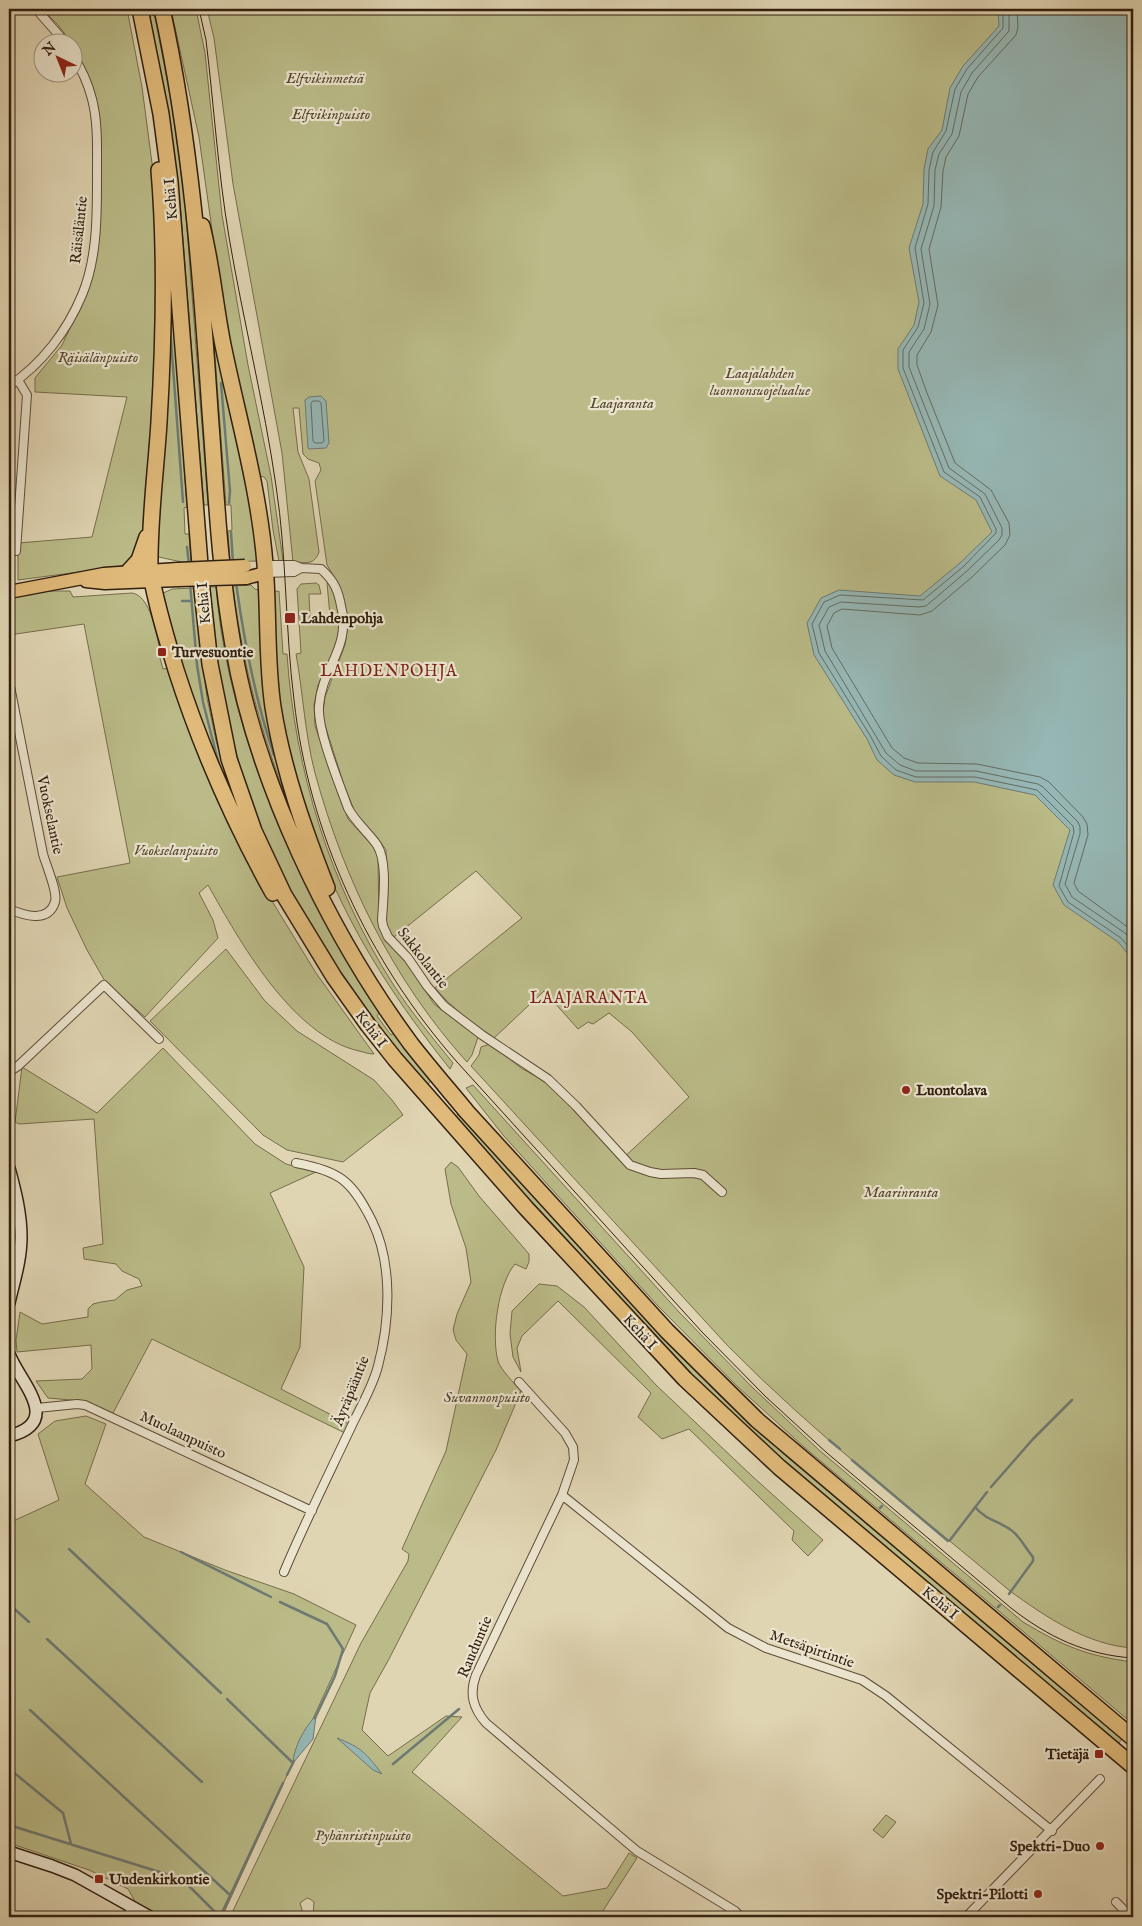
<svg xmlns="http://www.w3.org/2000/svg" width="1142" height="1926" viewBox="0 0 1142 1926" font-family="'IM FELL English',serif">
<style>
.green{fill:#babb88;stroke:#766d4c}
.water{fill:#96b7b5;stroke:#6e7a73}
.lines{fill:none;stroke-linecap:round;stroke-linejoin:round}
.shore{stroke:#646b62;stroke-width:1}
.stream{stroke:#6e7a73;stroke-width:2.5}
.street-casing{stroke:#5d4c38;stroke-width:10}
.secondary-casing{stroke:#311f0f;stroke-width:14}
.primary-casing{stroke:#311f0f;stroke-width:15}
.highway-casing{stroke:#311f0f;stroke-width:18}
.street{stroke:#ebe4ce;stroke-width:8}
.secondary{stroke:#ebe4ce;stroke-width:11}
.primary{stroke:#e0ba7a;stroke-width:12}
.highway{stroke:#e0ba7a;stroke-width:15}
.tram{stroke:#311f0f;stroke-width:1}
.primary-bridge-casing{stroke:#311f0f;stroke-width:15;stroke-linecap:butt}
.primary-bridge{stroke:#e0ba7a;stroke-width:12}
.poi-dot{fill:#8f2418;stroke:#ebe4ce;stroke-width:2}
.labels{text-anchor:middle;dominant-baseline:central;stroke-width:4.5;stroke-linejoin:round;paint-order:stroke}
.park-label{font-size:15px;font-style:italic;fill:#53462d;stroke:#ebe4ce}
.street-label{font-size:15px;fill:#311f0f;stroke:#ebe4ce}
.poi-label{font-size:15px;font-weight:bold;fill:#311f0f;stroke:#ebe4ce;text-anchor:start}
.neighbourhood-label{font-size:16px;letter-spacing:1px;fill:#7a1f14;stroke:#ebe4ce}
</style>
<rect width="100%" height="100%" fill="#e0d5b3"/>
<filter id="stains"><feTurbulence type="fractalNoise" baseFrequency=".004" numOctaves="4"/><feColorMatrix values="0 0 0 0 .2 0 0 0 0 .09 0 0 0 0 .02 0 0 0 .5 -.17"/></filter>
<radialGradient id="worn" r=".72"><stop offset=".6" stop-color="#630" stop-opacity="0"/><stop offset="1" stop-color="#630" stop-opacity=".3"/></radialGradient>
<path class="green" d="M42 9H127L142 87 155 186 158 229 156 382 149 446 144 531 141 547 127 564 117 567 18 580V543L92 537 127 397 35 392V378L62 345 87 293 93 269 99 223 101 156 100 123 92 86 72 42H71L58 25Z
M171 9H196L205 53 222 215 248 365 271 476 283 560 279 561 273 530 267 481 264 477 260 476 254 460 219 298 213 237 199 137Z
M207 9H1133V1648C1087 1645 1046 1617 1010 1591 915 1511 814 1434 727 1345L471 1066 479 1055 481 1047 490 1044 521 1068 546 1082 585 1120 620 1161 689 1097 632 1032 609 1013 593 1024 588 1022 578 1029 544 991 494 1038C472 1023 452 1008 435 988L522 918 476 871 394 937 386 927V850L377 837 355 812 344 785 324 722 323 712 325 697 345 645 348 625 347 614 339 585 327 565 315 481 321 470 319 463 308 459 303 454 299 408H293L298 452 309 479 319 552C314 566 306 562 293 562L282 453 233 184 214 38Z
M153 15 155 17 173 111 185 203 208 505H204L180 203 168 111 150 17Z
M170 277 187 507 184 508 185 534H189L191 564 154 556Z
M213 330 241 441 259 559 256 561 230 562 228 531 232 530 231 505H226Z
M316 583 319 585 321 594H309L310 618 330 616 327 583H330L334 589 341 623 337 646 318 685 314 705 315 726 348 819 376 850 378 859 379 926 383 934 409 965 434 1004 478 1037 472 1055 467 1062C393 980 344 880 315 773 305 735 303 693 296 654L301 653 297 589 301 584Z
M251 585 255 589 262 591 293 807 290 808C261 733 243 667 233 586Z
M210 587H216C228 735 299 890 380 1012L377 1016 391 1035 394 1033 431 1081 427 1085C353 997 285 902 248 792 226 726 215 657 210 587Z
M194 588 207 698 216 741 236 807 219 778 159 595 172 589Z
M37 591H70L73 597 132 593C151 596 156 634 160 650L158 651 163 669 168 668 267 893 316 973 374 1054C368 1054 364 1052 359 1051 292 1036 239 940 208 885L199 893 213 920 218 938 145 1017 106 983 87 950 67 908 57 877 130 863 84 624 9 635V594Z
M279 591 283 654H287C295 771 330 885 393 984 411 1012 432 1037 453 1063L450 1069C400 1006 354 938 324 862 317 846 313 829 307 812 298 784 289 757 284 728 275 683 274 637 271 592Z
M226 949 265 1001 297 1031 374 1080 392 1100 403 1115 343 1162 287 1150 263 1135 150 1021Z
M163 1048 255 1144 286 1164 316 1172 270 1193 304 1267 300 1347 281 1389 349 1424 345 1433 152 1339 113 1413 82 1401 48 1398 36 1381 82 1379 92 1369 91 1345 17 1352 16 1340 20 1312 42 1324 88 1317V1309L93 1304 101 1302 115 1300 127 1290 142 1286 139 1279 122 1271 116 1264 84 1259 83 1248 103 1244 94 1119 19 1124 15 1122 22 1067 97 1113Z
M473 1085 679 1312 753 1388 819 1450 1023 1622C1063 1646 1087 1656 1133 1662V1724L804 1447 738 1387 659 1307 557 1195 503 1135 466 1088Z
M459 1113 590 1258 721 1397 787 1457 1122 1739 1119 1743 783 1461 690 1374 585 1261 455 1117Z
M451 1162 458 1167 479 1196 529 1254V1262L526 1269 515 1264C498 1284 491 1335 498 1361 500 1369 515 1384 521 1391L496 1450 389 1659 370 1693 362 1730 388 1756 446 1716 462 1717 412 1772 563 1896 607 1888 629 1853 637 1858 599 1917H313L314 1902 310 1899 307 1898 300 1903 304 1917C297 1917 291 1912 284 1913L281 1917H230L361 1643 408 1561 409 1554 402 1549 446 1451 467 1354 456 1340 453 1330 457 1314 471 1282 466 1248 451 1204 445 1169Z
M539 1284 557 1286 584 1307 656 1385 752 1476 823 1540 808 1556 792 1540 794 1531 689 1429 662 1439 638 1417 651 1393 558 1301 522 1336 517 1348 521 1372 513 1357 510 1334 512 1311Z
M86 1416 106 1424 85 1484 144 1537 225 1570 294 1594 356 1625 222 1917H164L136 1903 128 1889 89 1870 9 1843V1704L12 1696 9 1694V1523L59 1500 38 1434 55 1421Z
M886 1815 896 1822 883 1838 873 1830Z"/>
<path class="water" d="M998 9H1133V960L1118 942 1064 905 1053 885 1070 830 1035 795 974 782H915L894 775 877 760 867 739 814 655 807 623 821 598 839 590 920 596 960 563 992 532 976 500 940 476 898 369V349L914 325 919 302 909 248 923 204 924 169 928 149 942 130 950 88 963 66 999 26Z
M321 396 326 401 329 443 326 448 309 449 308 448 305 400 309 397Z
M316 1716 313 1739 293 1763C293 1749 305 1726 316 1716Z
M337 1738C362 1748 365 1752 382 1774L373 1770Z"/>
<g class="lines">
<path class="shore" d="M1003 9V28L967 69 955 89 946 131 933 152 929 170 928 204 915 248 924 303 918 327 903 350V368L944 472 980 497 996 529V533L963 567 923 600 840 595 824 602 812 624 819 653 871 737 881 756 896 770 916 777H975L1037 790 1073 826 1074 832 1059 886 1068 902 1121 938 1133 952
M1009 9V31L972 73 961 92 952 134 939 154 935 170 934 206 921 249 930 304 924 329 909 352V367L949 468 985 494 1002 528V535L999 540 967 571 926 606 919 607 841 602 829 607 819 625 825 651 886 753 900 765 916 771H976L1038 784 1043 787 1078 822 1080 827V834L1065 884 1072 897 1125 933 1133 942
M1017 9 1018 27 1016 35 978 77 968 94 959 136 946 157 943 171 941 207 929 249 938 305 931 332 917 355V365L927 393 955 463 991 490 1009 523 1010 535 1005 545 972 577 932 611 920 615 842 609 834 613 827 626 832 648 892 748 904 758 918 763 977 764 1040 777 1049 782 1083 817 1087 824 1088 835 1074 883 1078 891 1133 931
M313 401H319L321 403 324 441 322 443H315L313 441 311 404Z"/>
<path class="stream" d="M170 327 183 502
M221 383 230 491
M229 503 230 491
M231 532 233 563
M187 547 189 565
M190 583 197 665 203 702 219 765
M236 583C244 641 255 699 274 755
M182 601H191
M829 1440 840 1449
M852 1460 948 1541 950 1540 987 1492
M991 1487 1033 1439 1072 1400
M975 1507C987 1521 997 1520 1011 1530 1020 1536 1026 1549 1033 1557V1561L1009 1594
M880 1508 882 1506
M69 1549 221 1693
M181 1552 271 1597
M280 1602 327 1624 343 1649 335 1676 315 1718
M9 1604 29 1622
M998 1607 1000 1605
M47 1639 202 1782
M227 1699 293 1763
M30 1710 230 1895
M393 1764 459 1709
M12 1771 63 1813 71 1844
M287 1775 294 1761
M9 1825 182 1879 220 1917
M220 1917 283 1783"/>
<defs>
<path id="street" d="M36 9 65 42
M9 386C42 364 67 331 82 295 98 257 97 211 97 171 97 147 98 122 92 99 88 83 81 68 72 54
M16 551 27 395 18 380
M265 565H294L301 568 321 569C332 579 337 587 340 601 353 649 322 665 319 706 317 730 339 783 348 808 356 823 368 832 377 845 388 862 383 900 382 920L383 926 388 937 408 958 427 986 444 1006 482 1035 548 1079 576 1106 630 1165 650 1172 661 1174 694 1173 703 1175 722 1192
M265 573 294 572 301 568
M9 681C20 739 32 796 43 854 46 865 58 892 55 902 48 924 23 915 9 909
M9 1072 18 1066 104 985 159 1039
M519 1382 565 1433 573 1447 574 1460 562 1495 476 1675C469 1694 473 1708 486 1723L637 1851 735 1911 741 1917
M37 1408 77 1404 85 1405 312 1511
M562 1495 728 1628 766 1648 862 1680 886 1696 1052 1831
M284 1572C305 1522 329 1474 352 1425 361 1406 373 1386 378 1366 390 1321 393 1264 372 1221 352 1181 340 1171 296 1163
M1116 1902 1131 1917
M127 1917 132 1907
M966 1917 1100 1779"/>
<path id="secondary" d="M9 1168C15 1190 21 1213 21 1237 21 1260 14 1281 9 1303
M9 1354C20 1383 64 1422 9 1436
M9 1852 52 1866 75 1875 150 1917"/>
<path id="primary" d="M246 578 265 573
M86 581 105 583 178 580
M9 592 104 574 178 569"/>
<path id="highway" d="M140 9 161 114 170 182 202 590 210 664 229 759 254 831 284 895 334 977 368 1025 395 1059 526 1208 685 1379 779 1467 1133 1766
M162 9C191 141 201 276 210 411 216 489 219 567 233 645 256 781 329 933 411 1044 429 1067 448 1089 467 1112L667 1331 757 1420 1133 1738
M159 170C166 253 164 338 159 422 156 471 149 521 150 570 156 604 166 637 176 670 201 748 233 821 273 893
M202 226C212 265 215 305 223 345 238 418 259 489 265 564 269 611 266 660 273 707 283 770 304 829 327 888
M129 571 139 560 147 537"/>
</defs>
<use href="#street" class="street-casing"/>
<use href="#secondary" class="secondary-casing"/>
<use href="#primary" class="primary-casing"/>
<use href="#highway" class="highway-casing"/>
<use href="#street" class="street"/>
<use href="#secondary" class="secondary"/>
<use href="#primary" class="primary"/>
<use href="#highway" class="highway"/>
<path class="tram" d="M199 9 206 40C214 106 218 172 229 237 243 320 264 402 276 486 287 557 285 629 294 700 309 834 368 961 457 1062L702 1332 766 1397 827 1453 1011 1608C1048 1637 1086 1655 1133 1658"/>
<defs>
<path id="primary-bridge" d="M178 569 245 566
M178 580 246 578"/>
</defs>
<use href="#primary-bridge" class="primary-bridge-casing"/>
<use href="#primary-bridge" class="primary-bridge"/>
</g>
<g class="poi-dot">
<rect x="284" y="612" width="12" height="12" rx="2.5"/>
<rect x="157" y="647" width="10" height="10" rx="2.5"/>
<circle cx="906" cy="1090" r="5"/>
<rect x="1094" y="1749" width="10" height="10" rx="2.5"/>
<circle cx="1100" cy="1846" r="5"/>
<rect x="94" y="1874" width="10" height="10" rx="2.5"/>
<circle cx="1038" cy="1894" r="5"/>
</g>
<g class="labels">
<g class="park-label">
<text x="325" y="78">Elfvikinmetsä</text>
<text x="331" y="114">Elfvikinpuisto</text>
<text x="98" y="357">Räisälänpuisto</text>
<text x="760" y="373">Laajalahden<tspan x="760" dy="17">luonnonsuojelualue</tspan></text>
<text x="622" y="403">Laajaranta</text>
<text x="176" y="850">Vuokselanpuisto</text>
<text x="901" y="1192">Maarinranta</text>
<text x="487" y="1397">Suvannonpuisto</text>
<text x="363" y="1835">Pyhänristinpuisto</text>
</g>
<g class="street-label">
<text transform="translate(171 199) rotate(-95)">Kehä I</text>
<text transform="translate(79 230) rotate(-84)">Räisäläntie</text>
<text transform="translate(204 603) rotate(-95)">Kehä I</text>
<text transform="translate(50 815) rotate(78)">Vuokselantie</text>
<text transform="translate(423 958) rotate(52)">Sakkolantie</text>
<text transform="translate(371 1029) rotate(53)">Kehä I</text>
<text transform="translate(640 1332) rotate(47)">Kehä I</text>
<text transform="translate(351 1391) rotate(-68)">Äyräpääntie</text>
<text transform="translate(183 1435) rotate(25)">Muolaanpuisto</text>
<text transform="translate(940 1603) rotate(40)">Kehä I</text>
<text transform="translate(475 1647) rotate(-67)">Rauduntie</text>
<text transform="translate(812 1649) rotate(19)">Metsäpirtintie</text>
</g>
<g class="poi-label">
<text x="301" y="618">Lahdenpohja</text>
<text x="172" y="652">Turvesuontie</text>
<text x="916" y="1090">Luontolava</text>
<text x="1089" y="1754" text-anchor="end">Tietäjä</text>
<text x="1090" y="1846" text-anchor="end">Spektri-Duo</text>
<text x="109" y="1879">Uudenkirkontie</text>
<text x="1028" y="1894" text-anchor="end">Spektri-Pilotti</text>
</g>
<g class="neighbourhood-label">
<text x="389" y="672">LAHDENPOHJA</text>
<text x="589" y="999">LAAJARANTA</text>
</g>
</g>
<rect width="1142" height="1926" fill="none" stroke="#e0d5b3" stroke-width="30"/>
<rect x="10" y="10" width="1122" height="1906" fill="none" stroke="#311f0f" stroke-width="2.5"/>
<rect x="15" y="15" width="1112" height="1896" fill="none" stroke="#311f0f"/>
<g transform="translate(58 58) rotate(317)"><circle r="24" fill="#ebe4ce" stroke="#a19582"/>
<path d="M0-4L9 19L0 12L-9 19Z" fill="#8f2418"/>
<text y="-8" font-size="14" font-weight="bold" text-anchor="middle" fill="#311f0f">N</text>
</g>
<rect width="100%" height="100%" filter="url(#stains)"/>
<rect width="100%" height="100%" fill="url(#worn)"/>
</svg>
